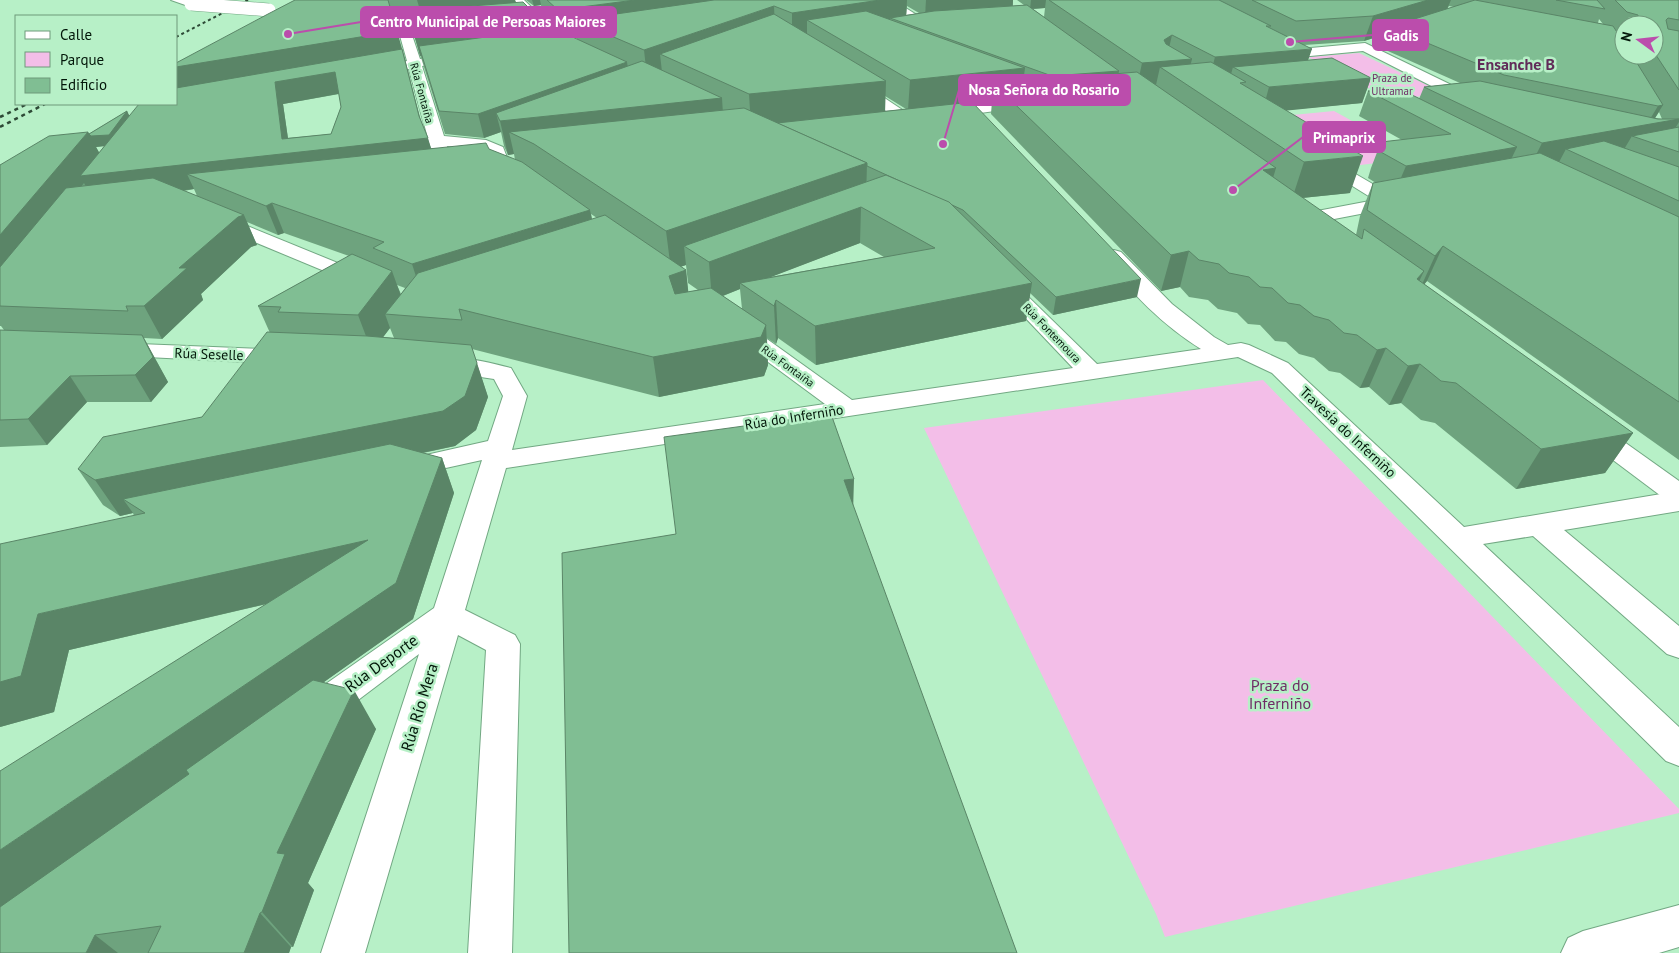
<svg xmlns="http://www.w3.org/2000/svg" width="1679" height="953" viewBox="0 0 1679 953" font-family="'PT Sans',sans-serif">
<style>
.green{fill:#f3bee8}
.lines{fill:none;stroke-linecap:round;stroke-linejoin:round}
.street-casing{stroke:#72a883;stroke-width:2}
.secondary-casing{stroke:#72a883;stroke-width:2}
.street{fill:#fff;fill-rule:evenodd}
.secondary{fill:#fff;fill-rule:evenodd}
.rail-far1{stroke:#2d4936;stroke-width:2;stroke-dasharray:3 3;stroke-linecap:butt}
.rail{stroke:#2d4936;stroke-width:2.5;stroke-dasharray:4 4;stroke-linecap:butt}
.street-bridge-casing{stroke:#72a883;stroke-width:14;stroke-linecap:butt}
.street-bridge{stroke:#fff;stroke-width:13}
.wall{fill:#6ea37e;fill-rule:evenodd}
.shaded-wall{fill:#5a8567}
.building{fill:#80be93;stroke:#5a8567;fill-rule:evenodd}
.labels{text-anchor:middle;dominant-baseline:central;stroke-width:5;stroke-linejoin:round;paint-order:stroke}
.far-park-label{font-size:11px;fill:#6f2d66;stroke:#b7f0c7}
.far-street-label{font-size:11px;fill:#021609;stroke:#b7f0c7}
.street-label{font-size:14px;fill:#021609;stroke:#b7f0c7}
.far-district-label{font-size:16px;font-weight:bold;fill:#612c59;stroke:#b7f0c7}
.near-street-label{font-size:16px;fill:#021609;stroke:#b7f0c7}
.near-park-label{font-size:16px;fill:#6f2d66;stroke:#b7f0c7}
.leader{fill:none;stroke:#bb4dac;stroke-width:2}
.callout-dot{fill:#bb4dac;stroke:#b7f0c7;stroke-width:2}
.callout{fill:#bb4dac;stroke:#bb4dac;stroke-width:2}
.callout-label{font-size:15px;text-anchor:middle;font-weight:bold;fill:#fff}
</style>
<rect width="100%" height="100%" fill="#b7f0c7"/>
<g class="green">
<path d="M1359,53L1446,94L1390,99L1308,57Z"/>
<path d="M1334,111L1419,158L1352,166L1272,117Z"/>
<path d="M1263,380L1679,809V813L1165,937L1156,914L924,428Z"/>
</g>
<g class="lines">
<defs>
<g id="street">
<path d="M171,0H190L197,4L191,7Z"/>
<path d="M512,0H524L564,39L584,50L582,53C560,58 524,16 512,0Z"/>
<path d="M879,0H893L928,22L926,25H918Z"/>
<path d="M358,14L422,19L451,17L453,20L447,24L409,26L420,59L460,52L467,56L460,60L422,66L444,136L486,140L503,147L511,168L524,173L527,177L524,181L518,182L497,175L489,154L482,150L447,146L450,157L448,161H436L427,140L428,138L409,69L370,75L363,71L370,67L407,61L397,25L354,21L352,18Z"/>
<path d="M1365,43L1472,95L1474,98L1467,102H1454L1452,99L1453,97L1363,51L1289,58L1282,54L1289,50Z"/>
<path d="M854,80L859,81L913,117L905,122L900,120L849,87L847,84L849,81Z"/>
<path d="M1029,99L1036,103L1034,106L942,118L934,113L942,108Z"/>
<path d="M1323,155L1395,197H1407L1410,201L1407,205L1303,225L1296,223L1294,219L1296,215L1375,200L1317,164L1315,160L1317,156Z"/>
<path d="M218,214L372,277L375,281L372,285L365,287L358,285L211,224L209,220L211,216Z"/>
<path d="M1114,250L1121,252L1172,304L1214,337L1228,345L1241,343L1249,345L1288,363L1464,527L1679,491V511L1564,530L1679,626V658L1667,654L1533,536L1483,544L1679,727V766L1666,761L1272,373L1238,357L506,468L465,610L515,635L520,644L512,953H468L486,650L458,635L365,953H321L419,654L329,722L316,726L303,722L298,711L303,700L434,608L482,460L405,477L395,474L391,468L395,462L488,441L503,396L494,379L434,370L430,365L434,360C457,354 488,362 511,368L527,396L512,450L825,404L730,334L727,329L730,324L738,322L746,324L852,400L1073,368L995,286L992,282L995,278L1002,276L1009,278L1097,364L1201,349C1165,327 1128,291 1104,256L1107,252Z"/>
<path d="M115,343L286,350L294,352L298,357L294,362L286,364L107,355L103,350L107,345Z"/>
<path d="M1679,905V947L1659,953H1561L1568,938L1583,931Z"/>
</g>
<path id="secondary" d="M1590,422L1599,424L1679,481V504L1669,502L1581,436L1577,430L1581,424Z"/>
</defs>
<use href="#street" class="street-casing"/>
<use href="#secondary" class="secondary-casing"/>
<use href="#street" class="street"/>
<use href="#secondary" class="secondary"/>
<path class="rail-far1" d="M176,37L248,0"/>
<g class="rail">
<path d="M0,117L27,104"/>
<path d="M0,127L45,104"/>
</g>
<defs>
<path id="street-bridge" d="M191,4L269,10"/>
</defs>
<use href="#street-bridge" class="street-bridge-casing"/>
<use href="#street-bridge" class="street-bridge"/>
</g>
<path class="wall" d="M295,0H515L516,2L542,21L543,29H557L543,16L541,5L534,6L526,0H1013V6L1024,5L1017,0H1679V460L1427,281L1424,284L1633,433L1605,473L1516,489L1435,423L1421,420L1401,403L1389,405L1369,387L1360,388L1340,373L1329,371L1314,358L1299,354L1286,342L1275,341L1260,325L1248,324L1237,313L1218,309L1208,300L1189,297L1180,287L1161,291L991,114L992,101L973,103L1137,297L1053,315L1030,293L1026,321L816,365L778,338L776,344L767,338L768,365L764,376L659,397L472,349L488,397L476,430L455,446L423,453L442,458L454,493L413,619L324,682L376,729L308,883L314,890L293,947H291L289,953H0L267,604L69,650L54,712L0,727L134,516L133,513L120,516L103,505L78,469L202,417L270,333L258,306L349,256L284,233L278,235L247,222L257,245L251,247L201,294L203,300L162,339L144,338L168,382L151,402H87L47,445L0,447V330H4L1,326H0V165L88,132L89,134L127,111L129,116L176,104ZM907,6L919,13L906,15ZM1449,6L1454,7L1447,9ZM1045,8L1044,17L1033,9ZM392,14L408,16L445,134L484,138L501,132L504,146L508,155L514,154L515,160L489,149L431,148L421,121ZM1599,19L1603,24L1598,23ZM1624,25H1654V55H1624L1622,39H1624ZM576,33L577,39L567,34ZM1386,34L1381,48L1460,83L1424,87L1419,99L1368,91L1359,116L1402,140L1381,142L1371,168L1368,178L1376,183H1373L1360,216L1356,235L1302,198L1350,193L1286,110L1362,103L1371,78L1308,60L1304,45L1364,41ZM339,94L341,107L331,134L288,138L283,104ZM885,96L906,109L885,111ZM1659,112L1662,119L1655,118ZM104,146L99,153L96,147ZM194,189L197,196L184,191ZM591,214L597,218L592,219ZM860,243L884,257L770,277ZM686,265L688,283L698,290L688,292L686,270L680,267ZM397,285L405,288L401,294ZM740,289L742,309L723,296ZM390,328L394,338L383,337Z"/>
<g class="shaded-wall">
<path d="M388,0L405,59L425,139L428,138L435,162L187,174L194,189L94,201L84,183L0,290V235L88,132L91,136L127,111L132,121L114,145L96,147L103,159L282,139L275,82L335,72L343,93L283,104L290,153L419,116L404,59L176,97V67Z"/>
<path d="M417,0H515L517,8L422,17Z"/>
<path d="M532,0H540L541,5L534,6Z"/>
<path d="M635,0H806L574,20L576,33L563,35L558,10Z"/>
<path d="M880,0H907L906,20L890,18V23L807,20V36L792,38V13Z"/>
<path d="M926,0H1013L1012,11L925,17Z"/>
<path d="M1031,0H1046L1045,8L1030,9Z"/>
<path d="M1428,0H1451L1444,16L1389,27L1386,34L1364,41L1373,16Z"/>
<path d="M774,6L775,30L660,54L662,72L647,77L644,50Z"/>
<path d="M542,21L545,38L420,56L415,38Z"/>
<path d="M1172,35L1167,57L1192,59L1186,83L1160,67L1156,85L1137,87L1142,63L1164,40Z"/>
<path d="M1312,49L1304,72L1233,67L1230,78L1209,80L1215,57Z"/>
<path d="M627,62L630,84L722,98L724,131L534,144L509,132L514,154L508,155L500,121L496,113L501,132L484,138L478,114Z"/>
<path d="M1025,68L1021,98L994,84L992,101L908,110L910,80Z"/>
<path d="M1119,71L1116,89L1049,94L1052,76Z"/>
<path d="M1371,78L1362,103L1262,113L1269,87Z"/>
<path d="M886,81L885,113L751,127L749,94Z"/>
<path d="M1663,105L1652,123L1679,119V122L1666,143L1632,136L1623,151L1566,149L1558,164L1529,169L1542,143L1647,124L1658,106Z"/>
<path d="M1517,147L1504,174L1394,194L1406,166Z"/>
<path d="M1363,156L1350,193L1292,199L1304,162Z"/>
<path d="M867,163L866,200L684,246L686,265L671,270L666,231Z"/>
<path d="M1276,168L1266,201L1263,170Z"/>
<path d="M272,203L284,233L278,235L266,206Z"/>
<path d="M861,207L860,243L745,287L740,283V289L712,300L709,262Z"/>
<path d="M590,210L596,239L422,295L412,264Z"/>
<path d="M244,215L257,245L251,247L201,294L203,300L162,339L144,306L179,268L238,217Z"/>
<path d="M1443,246L1427,281L1419,291L1435,256Z"/>
<path d="M1189,251L1180,287L1161,291L1171,255Z"/>
<path d="M686,270L690,308L674,314L669,276Z"/>
<path d="M392,271L405,307L385,314L390,328L372,352L358,315Z"/>
<path d="M1424,271L1407,307L1417,279Z"/>
<path d="M1141,279L1137,297L1053,315L1056,297Z"/>
<path d="M1032,283L1026,321L816,365L815,326Z"/>
<path d="M776,300L778,338L776,344L774,306Z"/>
<path d="M766,325L768,365L764,376L659,397L653,357Z"/>
<path d="M142,335L168,382L151,402L135,375Z"/>
<path d="M1386,348L1369,387L1360,388L1377,350Z"/>
<path d="M477,363L488,397L476,430L455,446L142,511L123,499L133,513L120,516L95,480Z"/>
<path d="M1420,364L1401,403L1389,405L1408,366Z"/>
<path d="M70,376L87,402L47,445L28,419Z"/>
<path d="M1633,433L1605,473L1516,489L1541,449Z"/>
<path d="M442,458L454,493L413,619L0,911V850L396,583Z"/>
<path d="M854,479L853,513L844,480Z"/>
<path d="M368,540L385,576L69,650L54,712L0,727V682L38,614Z"/>
<path d="M354,690L376,729L308,883L314,890L293,947L262,912L277,853Z"/>
<path d="M260,913L291,947L289,953H244Z"/>
<path d="M95,935L118,953H86Z"/>
</g>
<g class="building">
<path d="M295,0H388L397,31L176,67V63L268,14Z"/>
<path d="M547,0H635L558,10Z"/>
<path d="M714,0H880L792,13L774,6L644,50L574,20Z"/>
<path d="M1049,0H1219L1271,26H1266L1312,49L1215,57L1172,35L1164,40L1166,44L1192,59L1142,63Z"/>
<path d="M1252,0H1428L1373,16L1296,21Z"/>
<path d="M1475,0L1613,26L1624,43V55H1632L1663,105L1658,106L1504,75L1389,27Z"/>
<path d="M1556,0H1597L1605,9Z"/>
<path d="M1615,0H1679V20L1668,18L1666,20L1668,29L1679,31V90L1654,52V25H1636L1639,24L1638,15L1627,12Z"/>
<path d="M523,2L542,21L415,38L407,11Z"/>
<path d="M1027,5L1119,71L1052,76L890,18L934,11Z"/>
<path d="M866,11L1025,68L910,80L807,20Z"/>
<path d="M774,14L886,81L749,94L660,54Z"/>
<path d="M553,28L627,62L478,114L439,111L419,46Z"/>
<path d="M402,49L419,116L428,138L80,176L139,104H176V88ZM335,72L341,107L331,134L282,139L275,82Z"/>
<path d="M1332,58L1371,78L1269,87L1233,67Z"/>
<path d="M642,61L722,98L500,121L496,113Z"/>
<path d="M1211,62L1246,82L1240,83L1363,156L1304,162L1160,67Z"/>
<path d="M1137,72L1276,168L1263,170L1362,239L1364,229L1424,271L1417,279L1633,433L1541,449L1456,383L1441,381L1420,364L1408,366L1386,348L1377,350L1357,335L1344,333L1329,320L1314,316L1300,305L1288,303L1272,288L1260,287L1249,277L1229,273L1219,264L1199,260L1189,251L1171,255L994,84Z"/>
<path d="M1480,81L1658,119H1679L1542,143L1424,87Z"/>
<path d="M1398,88L1517,147L1406,166L1379,151L1381,142L1451,134L1368,91Z"/>
<path d="M972,102L1141,279L1056,297L963,210L867,166V163L777,123Z"/>
<path d="M744,108L867,163L666,231L534,144L509,132Z"/>
<path d="M127,111L109,135L91,136L89,134Z"/>
<path d="M1679,127V152L1632,136Z"/>
<path d="M88,132L0,235V165L49,136Z"/>
<path d="M1604,141L1679,167V201L1566,149Z"/>
<path d="M486,143L489,149L522,162L590,210L412,264L373,248L384,242L272,203L266,206L187,174Z"/>
<path d="M1540,153L1679,217V402L1443,246L1435,256L1367,210L1373,183Z"/>
<path d="M886,175L949,202L1032,283L815,326L776,300L774,306L740,283L935,248L861,207L709,262L684,246Z"/>
<path d="M153,178L244,215L238,217L179,268H187L144,306H126L128,311L0,306V267L66,188Z"/>
<path d="M605,215L686,270L669,276L675,294L711,288L766,325L761,337L653,357L459,309L462,320L385,314L418,273Z"/>
<path d="M352,254L392,271L358,315L278,312L281,307L258,306Z"/>
<path d="M0,330L142,335L153,357L135,375L70,376L28,419L0,420Z"/>
<path d="M267,332L367,336L471,345L477,363L465,396L443,411L95,480L78,469L103,437L202,417Z"/>
<path d="M831,414L854,479L844,480L1017,953H569L562,553L676,534L664,437Z"/>
<path d="M390,444L442,458L396,583L0,850V771L368,540L38,614L21,676L0,682V544L145,513L123,499Z"/>
<path d="M313,680L354,690L277,853L285,854L262,912L260,913L244,953H148L161,926L95,935L86,953H0V907L189,774L186,770Z"/>
</g>
<g class="labels">
<g class="far-park-label">
<text x="1392" y="78">Praza de<tspan x="1392" dy="13">Ultramar</tspan></text>
</g>
<g class="far-street-label">
<text transform="translate(422 93) rotate(75)">Rúa Fontaíña</text>
<text transform="translate(1052 333) rotate(46)">Rúa Fontemoura</text>
<text transform="translate(788 366) rotate(36)">Rúa Fontaíña</text>
</g>
<g class="street-label">
<text transform="translate(209 354) rotate(2)">Rúa Seselle</text>
<text transform="translate(794 417) rotate(-9)">Rúa do Inferniño</text>
<text transform="translate(1348 432) rotate(43)">Travesía do Inferniño</text>
</g>
<g class="far-district-label">
<text x="1516" y="64">Ensanche B</text>
</g>
<g class="near-street-label">
<text transform="translate(381 663) rotate(-36)">Rúa Deporte</text>
<text transform="translate(419 707) rotate(-73)">Rúa Río Mera</text>
</g>
<g class="near-park-label">
<text x="1280" y="685">Praza do<tspan x="1280" dy="18">Inferniño</tspan></text>
</g>
</g>
<path class="leader" d="M288 34L361 22M1290 42L1373 35M943 144L959 90M1233 190L1303 137"/>
<g class="callout-dot">
<circle cx="288" cy="34" r="5"/>
<circle cx="1290" cy="42" r="5"/>
<circle cx="943" cy="144" r="5"/>
<circle cx="1233" cy="190" r="5"/>
</g>
<g class="callout">
<rect x="361" y="7" width="255" height="30" rx="5"/>
<rect x="1373" y="20" width="55" height="30" rx="5"/>
<rect x="959" y="75" width="171" height="30" rx="5"/>
<rect x="1303" y="122" width="82" height="30" rx="5"/>
</g>
<g class="callout-label">
<text x="488" y="27">Centro Municipal de Persoas Maiores</text>
<text x="1401" y="41">Gadis</text>
<text x="1044" y="95">Nosa Señora do Rosario</text>
<text x="1344" y="143">Primaprix</text>
</g>
<rect x="15" y="15" width="162" height="90" fill="#b7f0c7" stroke="#6f997b"/>
<rect x="25" y="31" width="25" height="8" fill="#ffffff" stroke="#6f997b"/>
<text x="60" y="40" font-size="15" fill="#021609">Calle</text>
<rect x="25" y="52" width="25" height="15" fill="#f3bee8" stroke="#6f997b"/>
<text x="60" y="65" font-size="15" fill="#021609">Parque</text>
<rect x="25" y="78" width="25" height="15" fill="#80be93" stroke="#6f997b"/>
<text x="60" y="90" font-size="15" fill="#021609">Edificio</text>
<g transform="translate(1639 40) rotate(285)"><circle r="24" fill="#b7f0c7" stroke="#6f997b"/>
<path d="M0-4L9 19L0 12L-9 19Z" fill="#bb4dac"/>
<text y="-8" font-size="14" font-weight="bold" text-anchor="middle" fill="#021609">N</text>
</g>
</svg>
